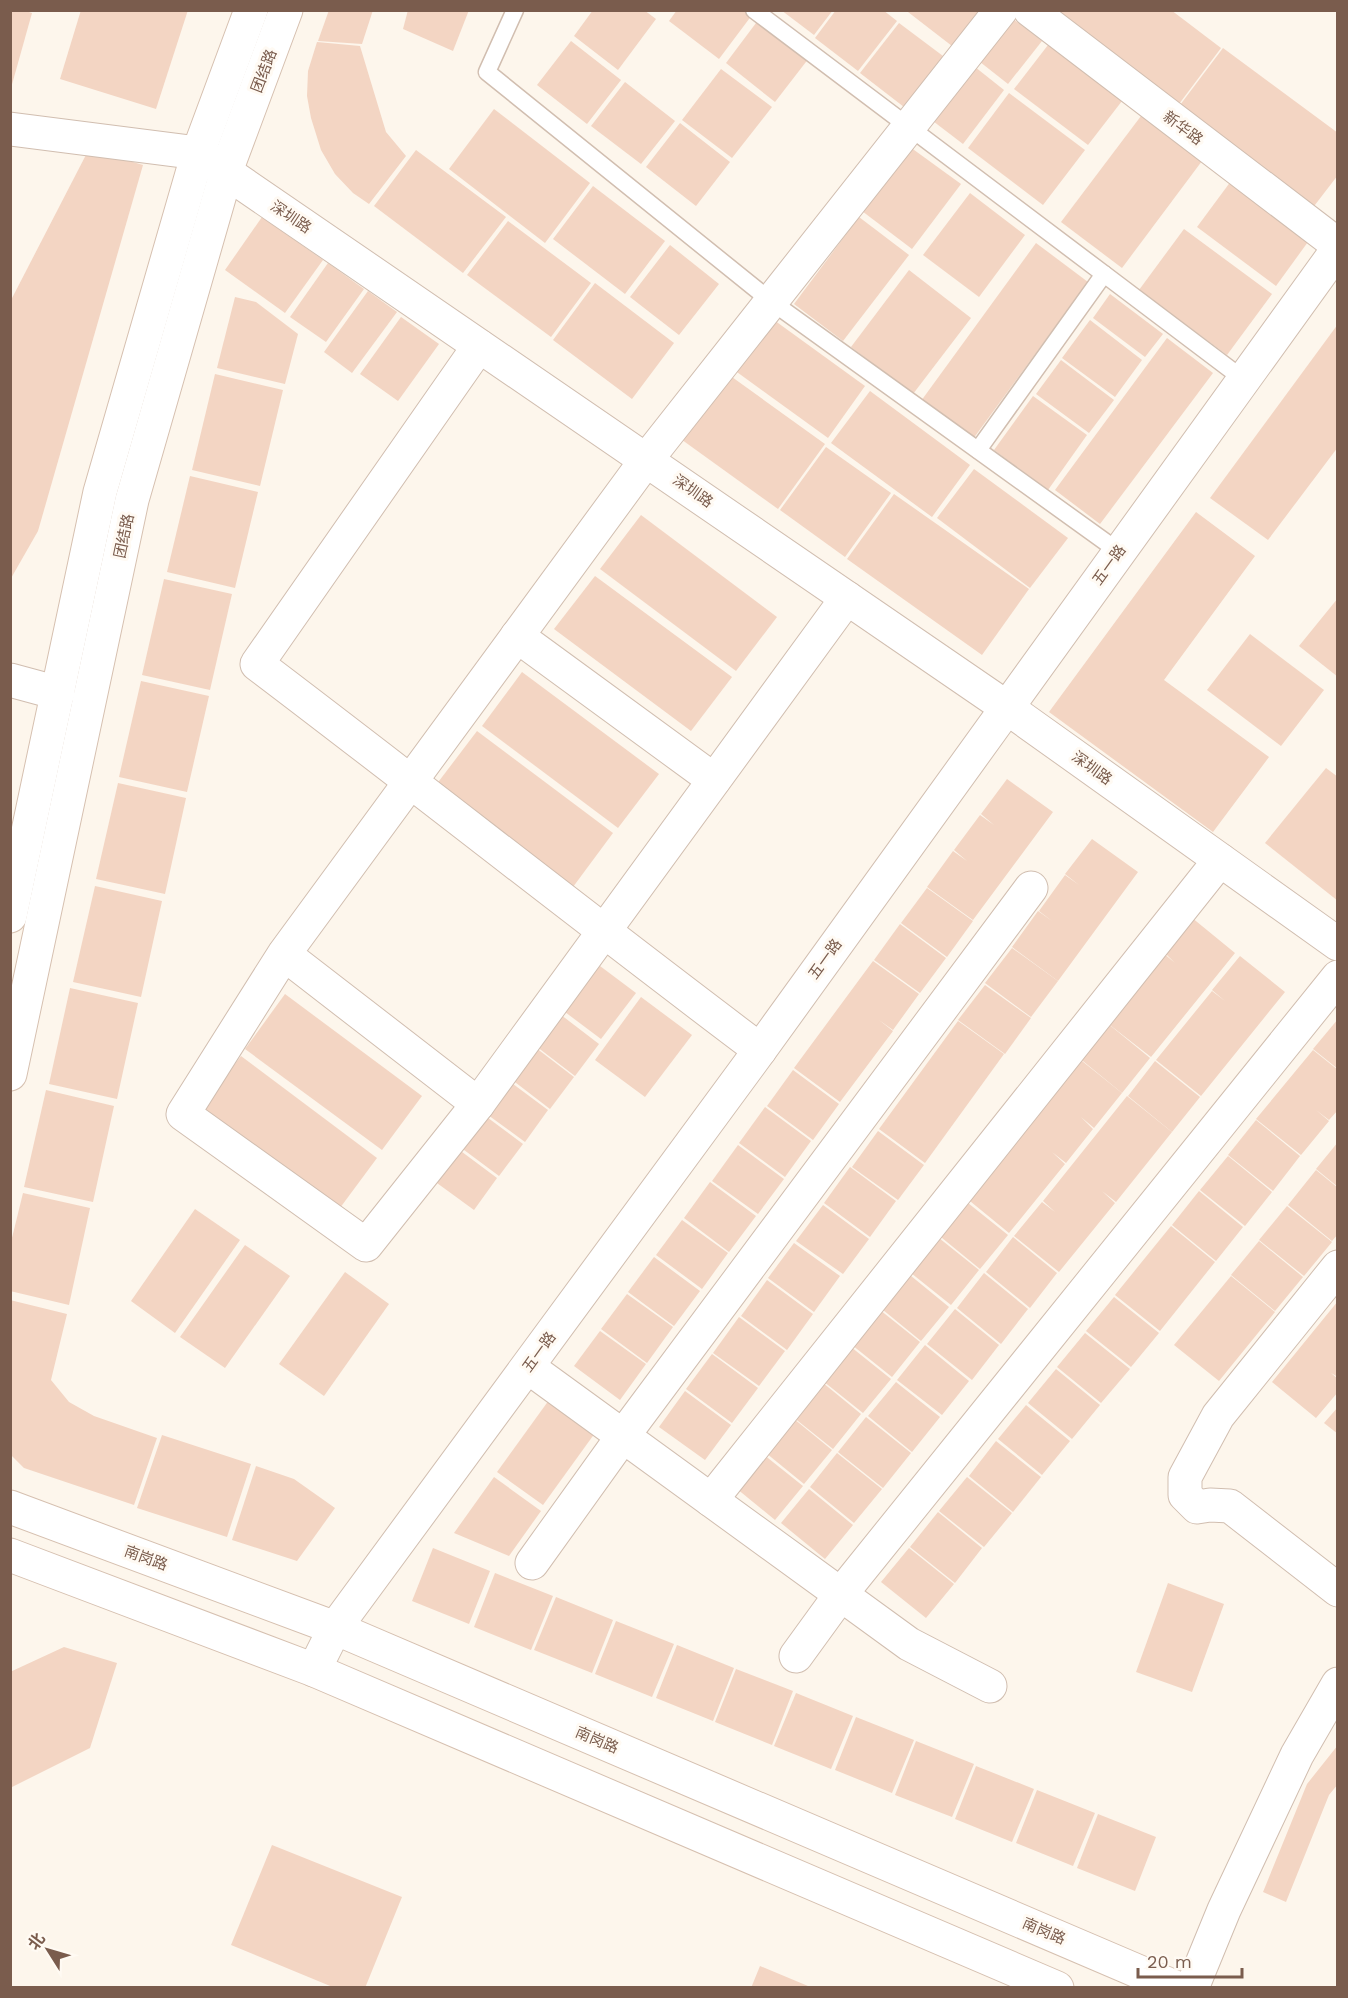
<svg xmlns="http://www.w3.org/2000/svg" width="1348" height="1998" viewBox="0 0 1348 1998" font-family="'Work Sans','Noto Sans SC',sans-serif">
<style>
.building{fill:#f3d5c3}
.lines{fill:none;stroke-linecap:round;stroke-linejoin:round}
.lane-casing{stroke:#d1beb0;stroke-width:19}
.street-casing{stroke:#d1beb0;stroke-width:35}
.secondary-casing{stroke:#d6c0b0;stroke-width:35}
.lane{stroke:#fff;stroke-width:16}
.street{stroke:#fff;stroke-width:33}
.secondary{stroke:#fff;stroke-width:33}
.labels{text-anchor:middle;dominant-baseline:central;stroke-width:6;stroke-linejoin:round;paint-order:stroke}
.street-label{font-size:15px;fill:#7a5c4d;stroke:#fffaf3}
</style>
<rect width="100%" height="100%" fill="#fdf6ec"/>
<g class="building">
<path d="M10,10H23L32,13L11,88Z"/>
<path d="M81,10H188L156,109L60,79Z"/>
<path d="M329,10H373L362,44L318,41Z"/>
<path d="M408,10H469L453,51L403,29Z"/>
<path d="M593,10H644L656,19L618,70L574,36Z"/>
<path d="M677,10H746L752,15L719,59L669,21Z"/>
<path d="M781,10H833L814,35Z"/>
<path d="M836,10H883L897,21L858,71L815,38Z"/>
<path d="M909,10H979L952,46L908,12Z"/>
<path d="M1039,10H1171L1221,48L1173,112Z"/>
<path d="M1008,15L1042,41L1008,84L975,58Z"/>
<path d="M759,19L809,58L775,102L726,63Z"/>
<path d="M899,23L943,56L904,107L860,73Z"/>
<path d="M571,41L621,80L587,124L537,85Z"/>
<path d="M317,42L360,46L386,132L406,156L369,204L353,193L335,174L321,150L311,118L307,96L308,71Z"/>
<path d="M1048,45L1122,101L1088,145L1014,89Z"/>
<path d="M1223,48L1338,133V175L1308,214L1174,113Z"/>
<path d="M970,63L1004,90L963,144L929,118Z"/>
<path d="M721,69L772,107L732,158L682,120Z"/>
<path d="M625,82L675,121L641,164L591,126Z"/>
<path d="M1009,93L1085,150L1043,205L968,148Z"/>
<path d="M494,109L590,183L545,243L449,169Z"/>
<path d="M1141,116L1202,161L1122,268L1061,222Z"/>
<path d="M680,123L730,162L696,206L646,167Z"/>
<path d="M910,147L961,184L912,249L862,211Z"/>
<path d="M89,149L143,165L38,531L10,580V302Z"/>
<path d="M416,150L506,217L463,273L374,206Z"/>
<path d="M1234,177L1313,235L1276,286L1197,227Z"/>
<path d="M593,186L665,241L625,294L553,239Z"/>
<path d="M970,193L1025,235L979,297L923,255Z"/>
<path d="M262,217L323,260L285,313L225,270Z"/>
<path d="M859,217L909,255L843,341L794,304Z"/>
<path d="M508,221L591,283L551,337L467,275Z"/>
<path d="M1184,229L1272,294L1227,355L1139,290Z"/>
<path d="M1036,243L1088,282L973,439L921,401Z"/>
<path d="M670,245L719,284L679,335L630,297Z"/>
<path d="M328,263L364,289L326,342L290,317Z"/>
<path d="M909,270L971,318L913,394L851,347Z"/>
<path d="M595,283L674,343L632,399L553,340Z"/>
<path d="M368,291L397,312L352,373L324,352Z"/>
<path d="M1110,294L1163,334L1145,357L1093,318Z"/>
<path d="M235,297L256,302L298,334L285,384L217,368Z"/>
<path d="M767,315L865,386L828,438L730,367Z"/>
<path d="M401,317L439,344L398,401L360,374Z"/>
<path d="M1090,320L1142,360L1115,397L1062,358Z"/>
<path d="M1338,324V447L1268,540L1210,498Z"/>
<path d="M1167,338L1213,373L1100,524L1055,490Z"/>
<path d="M1061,360L1114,400L1089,433L1036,394Z"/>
<path d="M725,372L825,444L778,509L678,437Z"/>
<path d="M215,374L283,390L260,486L192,470Z"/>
<path d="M870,391L970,465L932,517L831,443Z"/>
<path d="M1033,396L1087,435L1048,490L994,450Z"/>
<path d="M826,447L891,493L845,557L780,510Z"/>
<path d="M974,469L1068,538L1030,588L937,518Z"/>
<path d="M190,476L258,492L235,588L167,572Z"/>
<path d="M894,494L1029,589L982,655L847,559Z"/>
<path d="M1196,512L1255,556L1164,680L1269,757L1213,832L1049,712Z"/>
<path d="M641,515L777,617L736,671L600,569Z"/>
<path d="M595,576L732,677L691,731L554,629Z"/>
<path d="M164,579L232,594L210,690L142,675Z"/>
<path d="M1338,598V677L1299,646Z"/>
<path d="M1250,634L1324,690L1281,746L1207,690Z"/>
<path d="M522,672L659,774L618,828L482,726Z"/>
<path d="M141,681L209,696L187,792L119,777Z"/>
<path d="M477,731L613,833L573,887L436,785Z"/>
<path d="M1326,768L1338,777V901L1265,843Z"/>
<path d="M1007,779L1053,812L973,920L927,887L953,851L967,861L954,850L980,815L994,825L981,814Z"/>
<path d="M118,783L186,798L165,894L96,879Z"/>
<path d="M1092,839L1138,872L1058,981L1012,947L1038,911L1052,921L1039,911L1065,875L1079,885L1065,874Z"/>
<path d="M95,886L162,901L141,997L73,982Z"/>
<path d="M927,888L973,921L947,957L901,923Z"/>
<path d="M1191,917L1235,953L1151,1057L1106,1022L1162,952L1175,963L1163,951Z"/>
<path d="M900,924L946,958L920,993L874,960Z"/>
<path d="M1012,948L1058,981L1031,1017L985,983Z"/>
<path d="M1240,956L1285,992L1201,1096L1156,1060L1212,991L1225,1001L1212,990Z"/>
<path d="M592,960L636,993L601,1039L557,1006Z"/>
<path d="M873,961L919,994L893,1030L879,1020L893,1031L840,1102L794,1068Z"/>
<path d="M985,985L1031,1018L1005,1054L958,1020Z"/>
<path d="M70,988L138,1003L117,1099L49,1084Z"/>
<path d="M285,994L422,1096L382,1150L245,1049Z"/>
<path d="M641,997L692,1035L645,1097L595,1060Z"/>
<path d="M552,1008L599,1044L575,1076L528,1040Z"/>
<path d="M1338,1019V1069L1313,1049Z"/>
<path d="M958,1021L1004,1054L925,1163L879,1129Z"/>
<path d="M1106,1022L1150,1058L1122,1093L1078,1057Z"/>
<path d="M527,1041L574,1077L550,1109L503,1073Z"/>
<path d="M1313,1050L1338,1070V1110L1329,1120L1316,1110L1329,1121L1301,1155L1256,1119Z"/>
<path d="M241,1056L377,1158L337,1212L200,1110Z"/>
<path d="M1077,1057L1122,1093L1094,1128L1081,1117L1093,1129L1066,1163L1052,1152L1065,1164L1009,1233L965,1197Z"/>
<path d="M1155,1061L1200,1097L1172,1132L1128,1096Z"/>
<path d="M793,1070L839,1104L813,1140L767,1106Z"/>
<path d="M501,1075L548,1110L525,1142L477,1107Z"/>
<path d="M46,1090L114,1106L93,1202L24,1187Z"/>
<path d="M1127,1096L1172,1132L1116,1202L1102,1191L1115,1203L1059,1272L1014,1236L1042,1202L1055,1212L1043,1201Z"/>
<path d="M765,1107L811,1141L785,1177L739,1143Z"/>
<path d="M476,1109L523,1144L499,1176L452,1141Z"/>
<path d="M1256,1120L1300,1156L1273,1191L1228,1155Z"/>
<path d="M878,1131L924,1165L898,1200L852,1167Z"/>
<path d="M1338,1142V1187L1316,1169Z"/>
<path d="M450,1143L497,1178L474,1210L426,1175Z"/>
<path d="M738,1145L784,1179L758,1214L712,1181Z"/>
<path d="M1228,1156L1272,1192L1245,1226L1200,1190Z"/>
<path d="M850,1167L896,1201L870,1237L824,1203Z"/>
<path d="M1316,1170L1338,1188V1234L1332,1241L1288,1205Z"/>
<path d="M710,1182L756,1216L729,1252L684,1218Z"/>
<path d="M1199,1191L1243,1227L1216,1261L1172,1225Z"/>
<path d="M23,1193L90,1208L69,1305L10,1291V1246Z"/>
<path d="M963,1199L1008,1235L980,1269L936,1233Z"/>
<path d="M823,1205L869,1239L843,1274L796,1241Z"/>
<path d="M1287,1206L1332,1242L1304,1276L1259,1240Z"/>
<path d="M195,1209L240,1240L175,1333L131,1301Z"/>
<path d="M682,1220L728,1253L702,1289L656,1255Z"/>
<path d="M1171,1226L1215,1262L1160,1331L1115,1295Z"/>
<path d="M934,1234L979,1270L951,1305L906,1269Z"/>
<path d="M1013,1237L1057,1273L1030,1308L986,1272Z"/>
<path d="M1259,1241L1303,1277L1275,1311L1231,1275Z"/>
<path d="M794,1243L840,1276L814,1312L768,1278Z"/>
<path d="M245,1245L290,1276L225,1368L180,1337Z"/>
<path d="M654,1257L700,1291L674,1326L628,1292Z"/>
<path d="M905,1271L949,1307L921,1341L877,1305Z"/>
<path d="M345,1272L389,1304L324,1396L279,1364Z"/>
<path d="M984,1273L1028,1309L1001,1344L957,1308Z"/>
<path d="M1231,1276L1275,1312L1219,1381L1174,1345Z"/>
<path d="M767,1280L813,1314L787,1350L741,1316Z"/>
<path d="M627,1294L673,1327L647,1363L601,1329Z"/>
<path d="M1114,1297L1159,1333L1131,1367L1086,1331Z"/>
<path d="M10,1300L67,1314L51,1380L69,1402L94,1416L157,1438L134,1505L24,1468L10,1454Z"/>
<path d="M1338,1301V1377L1331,1373L1338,1379V1392L1316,1418L1272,1382Z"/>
<path d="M875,1306L920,1342L892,1377L847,1341Z"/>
<path d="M955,1309L999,1345L972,1380L927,1344Z"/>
<path d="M739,1317L785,1351L759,1386L713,1353Z"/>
<path d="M600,1331L646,1364L620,1400L574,1366Z"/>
<path d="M1085,1333L1130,1369L1101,1403L1057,1367Z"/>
<path d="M846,1343L891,1379L863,1413L818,1377Z"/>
<path d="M925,1345L969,1381L942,1415L897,1380Z"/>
<path d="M712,1354L758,1388L732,1423L686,1389Z"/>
<path d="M1056,1369L1100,1405L1072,1439L1028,1403Z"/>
<path d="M817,1378L861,1414L833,1449L788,1413Z"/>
<path d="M896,1382L940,1417L912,1452L868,1416Z"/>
<path d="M685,1391L731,1425L705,1460L659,1427Z"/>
<path d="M549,1400L595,1433L543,1505L497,1472Z"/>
<path d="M1026,1405L1070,1441L1042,1475L998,1439Z"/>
<path d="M1338,1407V1434L1324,1423Z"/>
<path d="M788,1414L832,1450L804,1484L760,1448Z"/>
<path d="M866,1417L911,1453L883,1488L838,1452Z"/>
<path d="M162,1435L251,1464L227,1537L137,1508Z"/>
<path d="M996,1441L1041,1477L1013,1512L969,1476Z"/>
<path d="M758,1450L803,1486L775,1520L731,1484Z"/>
<path d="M837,1453L882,1489L854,1523L810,1487Z"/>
<path d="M256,1466L294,1479L335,1508L297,1561L232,1540Z"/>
<path d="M494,1477L541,1511L509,1556L454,1533Z"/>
<path d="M967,1477L1012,1513L984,1547L939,1511Z"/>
<path d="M809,1489L853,1525L825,1559L781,1523Z"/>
<path d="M938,1512L982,1548L955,1583L910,1547Z"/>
<path d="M433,1548L490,1571L469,1624L412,1601Z"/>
<path d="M909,1548L954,1584L926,1618L881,1582Z"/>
<path d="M495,1573L553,1596L531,1650L474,1627Z"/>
<path d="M1168,1583L1224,1604L1192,1692L1136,1672Z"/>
<path d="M556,1597L613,1620L592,1673L534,1650Z"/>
<path d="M616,1621L674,1644L652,1697L595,1674Z"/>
<path d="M677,1645L734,1668L713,1721L656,1698Z"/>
<path d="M64,1647L117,1663L90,1748L10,1788V1672Z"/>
<path d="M736,1669L793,1691L772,1745L715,1722Z"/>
<path d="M796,1693L853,1716L831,1769L774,1746Z"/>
<path d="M856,1717L914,1740L892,1793L835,1770Z"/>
<path d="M916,1741L974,1764L952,1817L895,1795Z"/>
<path d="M1338,1745V1784L1329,1795L1286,1902L1263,1892L1307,1784Z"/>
<path d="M976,1766L1034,1789L1012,1842L955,1819Z"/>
<path d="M1037,1790L1095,1813L1073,1866L1016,1843Z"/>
<path d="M1098,1814L1156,1837L1135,1891L1077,1868Z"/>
<path d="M272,1845L402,1897L365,1988H335L231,1945Z"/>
<path d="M760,1966L808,1986L807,1988H751Z"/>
</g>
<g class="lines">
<defs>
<g id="lane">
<path d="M515,10L487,72L772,302L1118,551"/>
<path d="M754,10L1104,274L978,450"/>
<path d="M1104,274L1243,379"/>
</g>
<g id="street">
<path d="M1030,10L1338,245"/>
<path d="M10,129L198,153L1006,707L1338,944"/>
<path d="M479,346L257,664C426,792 591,923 760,1050"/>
<path d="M517,636L714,780"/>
<path d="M10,680L58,693"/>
<path d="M284,954L478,1104L366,1245L183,1114L284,954L647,459L1001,10"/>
<path d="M478,1104L847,598"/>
<path d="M1338,1267L1218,1416L1185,1477V1495L1197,1507L1210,1505L1230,1506L1338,1590"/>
<path d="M528,1367L909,1644L990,1686"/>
<path d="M711,1500L1220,860"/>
<path d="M532,1563L623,1436L1031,888"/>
<path d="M796,1656L841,1594L1338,977"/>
<path d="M314,1670L335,1628L760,1050L1338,249"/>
<path d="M1192,1988L1224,1910L1297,1755L1338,1684"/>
</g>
<g id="secondary">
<path d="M10,916L100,492L198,153L251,10"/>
<path d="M10,1074L132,500L229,163L286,10"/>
<path d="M10,1507L335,1628L1177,1988"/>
<path d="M10,1555L314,1670L1057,1988"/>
</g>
</defs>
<use href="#lane" class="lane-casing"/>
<use href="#street" class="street-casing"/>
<use href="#secondary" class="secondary-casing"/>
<use href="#lane" class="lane"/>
<use href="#street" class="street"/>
<use href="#secondary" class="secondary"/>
</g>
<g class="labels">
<g class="street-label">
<text transform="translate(264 71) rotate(-69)">团结路</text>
<text transform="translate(1183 128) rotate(37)">新华路</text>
<text transform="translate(291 217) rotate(34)">深圳路</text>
<text transform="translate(693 491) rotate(35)">深圳路</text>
<text transform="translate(124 536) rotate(-78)">团结路</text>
<text transform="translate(1109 565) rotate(-54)">五一路</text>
<text transform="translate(1092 768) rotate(36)">深圳路</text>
<text transform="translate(825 959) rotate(-54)">五一路</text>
<text transform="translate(539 1352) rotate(-54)">五一路</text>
<text transform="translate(146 1558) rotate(20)">南岗路</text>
<text transform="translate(597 1740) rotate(23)">南岗路</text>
<text transform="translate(1044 1931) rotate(23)">南岗路</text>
</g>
</g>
<rect width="1348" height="1998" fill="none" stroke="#7a5c4d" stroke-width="24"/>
<g transform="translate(48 1950) rotate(307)" stroke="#fffaf3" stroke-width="4.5" paint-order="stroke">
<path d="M0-4.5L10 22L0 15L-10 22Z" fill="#7a5c4d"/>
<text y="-9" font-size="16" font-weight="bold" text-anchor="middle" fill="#7a5c4d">北</text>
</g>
<path d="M1138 1968v9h104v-9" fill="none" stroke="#7a5c4d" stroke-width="3"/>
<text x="1147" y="1968" font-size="18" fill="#7a5c4d" stroke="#fffaf3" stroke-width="4.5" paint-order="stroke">20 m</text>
</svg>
